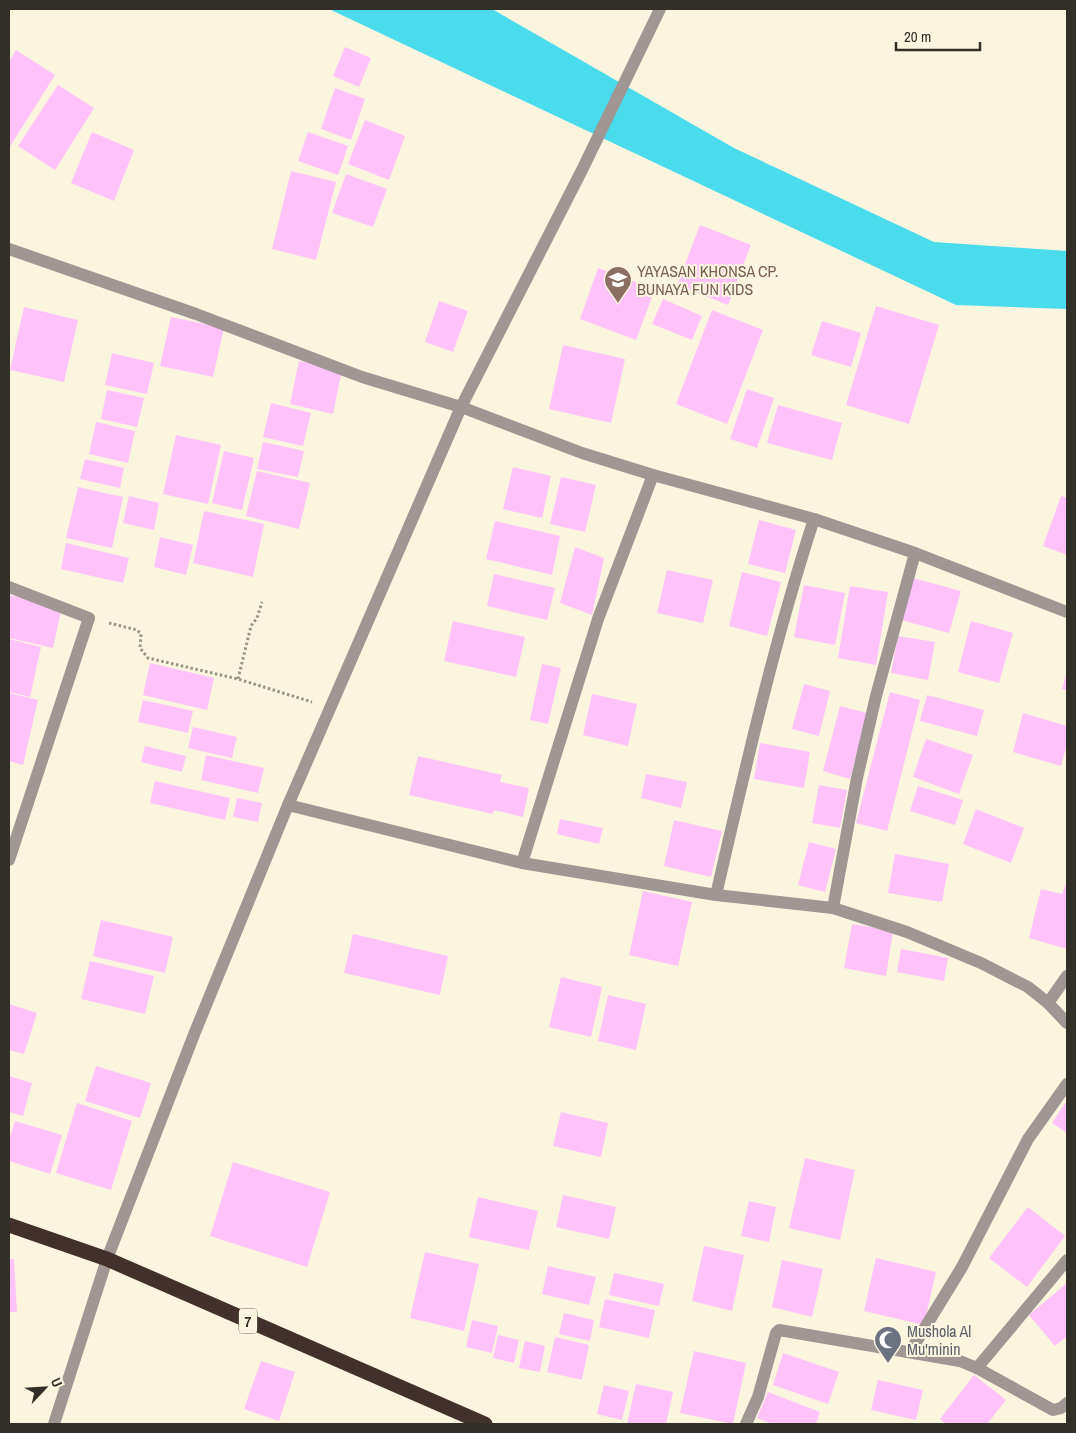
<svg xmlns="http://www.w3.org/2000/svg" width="1076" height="1433" viewBox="0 0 1076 1433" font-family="'Archivo Narrow',sans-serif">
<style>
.water{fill:#4adbec}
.building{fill:#ffc2f9}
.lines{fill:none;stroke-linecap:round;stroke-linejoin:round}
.path{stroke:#999586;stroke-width:3;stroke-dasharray:2.5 2.5;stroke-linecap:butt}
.minor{stroke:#a09694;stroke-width:12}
.highway{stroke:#42302c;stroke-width:15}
.labels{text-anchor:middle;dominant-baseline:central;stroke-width:4;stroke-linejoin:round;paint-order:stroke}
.shield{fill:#fbf5e0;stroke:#6e6a5e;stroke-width:1}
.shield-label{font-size:15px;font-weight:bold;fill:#312f27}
.education-label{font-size:16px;fill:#785e54;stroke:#fbf5e0;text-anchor:start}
.worship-label{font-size:16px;fill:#5b616d;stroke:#fbf5e0;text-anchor:start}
</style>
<rect width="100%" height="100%" fill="#fbf5e0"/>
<path class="water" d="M329,9H492L734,148L934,242L1067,251V309L956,305Z"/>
<g class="building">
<path d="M345,47L371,58L359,87L333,76Z"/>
<path d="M16,50L55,75L9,148V62Z"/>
<path d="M58,85L94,108L55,170L18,146Z"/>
<path d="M335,88L365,99L351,140L321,129Z"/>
<path d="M365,120L405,136L389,180L348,164Z"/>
<path d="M92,132L134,150L114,201L71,183Z"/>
<path d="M308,132L348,146L338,175L298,161Z"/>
<path d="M291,171L336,182L316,260L272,249Z"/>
<path d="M346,174L387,189L373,227L332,213Z"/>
<path d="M700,225L751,245L728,305L677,285Z"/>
<path d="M598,268L655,289L636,340L580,319Z"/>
<path d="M663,299L702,316L692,340L652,324Z"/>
<path d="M439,301L468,311L453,352L425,342Z"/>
<path d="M876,306L939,325L909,424L846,405Z"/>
<path d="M24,307L78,320L64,382L10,370Z"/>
<path d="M712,310L763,330L727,424L676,404Z"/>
<path d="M171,317L224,328L213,377L160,366Z"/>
<path d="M822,321L861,333L851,367L811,355Z"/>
<path d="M563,345L625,359L611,423L549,409Z"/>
<path d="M112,353L154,363L147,394L105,385Z"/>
<path d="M299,361L342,370L333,414L290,404Z"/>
<path d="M747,389L774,398L757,448L730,439Z"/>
<path d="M107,390L144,398L137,427L101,419Z"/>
<path d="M271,403L311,413L303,446L263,437Z"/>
<path d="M778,405L842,423L832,460L767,443Z"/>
<path d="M96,422L135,431L128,463L89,454Z"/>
<path d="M176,435L221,445L208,504L163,494Z"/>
<path d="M263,442L304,451L298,477L257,469Z"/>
<path d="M224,451L254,458L242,510L212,503Z"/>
<path d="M85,459L124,468L120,488L80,479Z"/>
<path d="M513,467L551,476L542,518L503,509Z"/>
<path d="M257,471L310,483L299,529L246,516Z"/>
<path d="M561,477L596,485L585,532L550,524Z"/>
<path d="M78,487L123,497L112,548L66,538Z"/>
<path d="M129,496L159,503L154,530L123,523Z"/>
<path d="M1061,496L1067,498V555L1043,546Z"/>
<path d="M204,511L264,524L253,577L193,563Z"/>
<path d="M759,520L796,530L785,573L748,564Z"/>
<path d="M495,521L560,536L552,575L486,559Z"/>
<path d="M160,537L193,545L186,575L154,567Z"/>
<path d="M66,543L129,558L123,583L61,569Z"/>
<path d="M575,547L604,558L592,615L560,603Z"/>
<path d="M667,570L713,580L703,623L657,613Z"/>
<path d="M742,572L781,582L767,636L729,626Z"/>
<path d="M494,574L555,588L547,620L487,606Z"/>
<path d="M913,578L961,591L949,633L901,620Z"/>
<path d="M804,585L845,593L835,645L794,637Z"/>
<path d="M850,586L888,592L876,665L838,658Z"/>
<path d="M9,595L62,607L53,648L9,638Z"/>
<path d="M453,621L525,637L516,677L444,661Z"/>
<path d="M971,621L1013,633L999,683L958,672Z"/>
<path d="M898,636L935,642L928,680L891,673Z"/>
<path d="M9,639L41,647L30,697L9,692Z"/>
<path d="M150,663L214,678L207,710L143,695Z"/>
<path d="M542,664L561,668L548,724L530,720Z"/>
<path d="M1067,672V690L1062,689Z"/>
<path d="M804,684L830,691L819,736L792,729Z"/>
<path d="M890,692L920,700L887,831L856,823Z"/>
<path d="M9,693L38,700L23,765L9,761Z"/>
<path d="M592,694L637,704L628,746L583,735Z"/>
<path d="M927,695L984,710L977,736L920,721Z"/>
<path d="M143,700L193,711L188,733L138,722Z"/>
<path d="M840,706L867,713L850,779L823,771Z"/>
<path d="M1023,713L1067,726V744L1061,766L1013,752Z"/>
<path d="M193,727L237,737L232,758L188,748Z"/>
<path d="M926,739L973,755L959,794L913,777Z"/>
<path d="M760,743L810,752L804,788L754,779Z"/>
<path d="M145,746L186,756L182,772L141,762Z"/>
<path d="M206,755L264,768L258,793L201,780Z"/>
<path d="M418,756L502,775L500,782L529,788L523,817L494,810L493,814L409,795Z"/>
<path d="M646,774L687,782L681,808L641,798Z"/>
<path d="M155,781L230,798L225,820L150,803Z"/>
<path d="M819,785L847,790L840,828L812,823Z"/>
<path d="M918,786L963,800L955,825L910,811Z"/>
<path d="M237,798L262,803L258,822L233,817Z"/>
<path d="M976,809L1024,828L1011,863L963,844Z"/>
<path d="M560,819L603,828L599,844L557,834Z"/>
<path d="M674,820L722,831L711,877L664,866Z"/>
<path d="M809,842L836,849L825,892L798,885Z"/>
<path d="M895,854L949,864L942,902L888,893Z"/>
<path d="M1067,881V949L1029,938L1041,889L1062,894Z"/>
<path d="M643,891L692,902L678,966L629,955Z"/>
<path d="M101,920L173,937L165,973L93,956Z"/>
<path d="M852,924L893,931L886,976L844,968Z"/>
<path d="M353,934L448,956L440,995L344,973Z"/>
<path d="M901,949L948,958L944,981L897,972Z"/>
<path d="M90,961L154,976L145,1014L81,999Z"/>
<path d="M561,977L602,987L591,1037L549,1027Z"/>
<path d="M608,995L646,1004L636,1050L598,1041Z"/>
<path d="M9,1004L37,1013L24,1054L9,1050Z"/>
<path d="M96,1066L151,1083L140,1118L85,1101Z"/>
<path d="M9,1076L32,1083L23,1116L9,1112Z"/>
<path d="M77,1103L132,1121L111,1190L56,1173Z"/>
<path d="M1065,1103L1067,1105V1133L1052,1123Z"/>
<path d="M561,1112L608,1123L601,1157L553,1146Z"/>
<path d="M15,1121L62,1135L50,1174L9,1161V1140Z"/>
<path d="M805,1158L855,1170L840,1240L789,1228Z"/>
<path d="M233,1162L330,1192L307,1267L210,1236Z"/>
<path d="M563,1195L616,1207L609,1239L556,1227Z"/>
<path d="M478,1197L538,1211L529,1250L469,1237Z"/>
<path d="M749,1201L776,1207L769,1242L741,1236Z"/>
<path d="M1028,1207L1065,1236L1027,1287L989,1258Z"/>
<path d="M704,1246L744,1255L732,1311L692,1301Z"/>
<path d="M425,1252L479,1264L464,1331L410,1318Z"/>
<path d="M876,1258L936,1272L924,1325L864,1311Z"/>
<path d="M9,1259H14L17,1312H9Z"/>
<path d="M782,1260L823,1269L812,1317L772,1307Z"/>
<path d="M548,1266L596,1277L589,1305L542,1294Z"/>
<path d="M614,1273L664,1284L659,1306L609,1295Z"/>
<path d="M1067,1283V1336L1055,1346L1029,1315Z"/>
<path d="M605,1299L655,1310L649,1338L599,1327Z"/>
<path d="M564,1313L594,1320L590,1341L559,1334Z"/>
<path d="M472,1320L498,1326L492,1353L466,1347Z"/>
<path d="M498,1335L519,1340L514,1363L493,1358Z"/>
<path d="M555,1337L589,1345L582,1380L547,1372Z"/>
<path d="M525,1341L545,1346L540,1372L519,1368Z"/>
<path d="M694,1351L746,1363L733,1424L680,1413Z"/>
<path d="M783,1353L839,1372L828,1404L773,1385Z"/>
<path d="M261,1361L295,1372L279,1421L244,1409Z"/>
<path d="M974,1375L1006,1400L987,1424H946L940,1419Z"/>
<path d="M878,1380L923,1390L916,1420L871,1410Z"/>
<path d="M636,1384L673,1392L666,1424H627Z"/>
<path d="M604,1385L629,1391L622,1420L597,1414Z"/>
<path d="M768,1392L820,1412L816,1424H772L757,1418Z"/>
</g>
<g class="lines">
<g class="path">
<path d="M109,623L137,630L141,634L140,648L148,658L238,679L312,702"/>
<path d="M238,679L251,626L257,618L262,602"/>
</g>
<g class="minor">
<path d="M9,249L196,314L362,377L461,407L582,453L653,475L814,519L915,553L1067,612"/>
<path d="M9,587L89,618L9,860"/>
<path d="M288,805L522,863L716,895L833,908L907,932L981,963L1028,987L1048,1003L1067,1023"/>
<path d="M522,863L598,619L653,475"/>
<path d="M716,895C745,769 774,642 814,519"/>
<path d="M833,908L857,778L876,696L915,553"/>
<path d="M1048,1003L1067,976"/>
<path d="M910,1352L962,1267L1028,1139L1067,1084"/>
<path d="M977,1368L1053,1410L1061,1408L1067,1403"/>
<path d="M54,1424L107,1259L195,1032L288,805L461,407L583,168L660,9"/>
<path d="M746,1424L758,1397L776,1333L779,1330L960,1361L977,1368L1067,1260"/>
</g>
<path class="highway" d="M9,1225L107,1259L485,1424"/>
</g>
<defs>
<symbol id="school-pin" viewBox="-11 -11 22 30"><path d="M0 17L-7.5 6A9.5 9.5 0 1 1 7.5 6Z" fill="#8d6e63" stroke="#fbf5e0"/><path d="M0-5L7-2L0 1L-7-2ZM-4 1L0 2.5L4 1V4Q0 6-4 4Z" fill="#fff"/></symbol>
<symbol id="mosque-pin" viewBox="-11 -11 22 30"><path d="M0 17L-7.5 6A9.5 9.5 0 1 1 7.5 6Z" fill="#6b7280" stroke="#fbf5e0"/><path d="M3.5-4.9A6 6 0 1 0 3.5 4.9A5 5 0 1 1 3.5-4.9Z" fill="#fff"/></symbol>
</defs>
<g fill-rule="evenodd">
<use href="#school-pin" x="602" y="264" width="32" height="43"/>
<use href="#mosque-pin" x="872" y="1324" width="32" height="43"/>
</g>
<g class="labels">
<rect class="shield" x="239" y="1308.5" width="18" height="25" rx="4"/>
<g class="shield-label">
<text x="248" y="1321">7</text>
</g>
<g class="education-label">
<text x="637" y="271">YAYASAN KHONSA CP.<tspan x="637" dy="18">BUNAYA FUN KIDS</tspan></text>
</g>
<g class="worship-label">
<text x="907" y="1331">Mushola Al<tspan x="907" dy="18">Mu'minin</tspan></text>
</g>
</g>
<rect width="1076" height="1433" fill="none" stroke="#312f27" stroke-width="20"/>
<g transform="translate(45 1388) rotate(65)" stroke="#fbf5e0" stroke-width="4" paint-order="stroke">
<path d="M0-4L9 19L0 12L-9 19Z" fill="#312f27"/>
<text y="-8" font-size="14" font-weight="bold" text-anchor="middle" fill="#312f27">U</text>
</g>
<path d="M896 42v8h84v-8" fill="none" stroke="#312f27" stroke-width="2.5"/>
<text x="904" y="42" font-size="15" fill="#312f27" stroke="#fbf5e0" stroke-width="4" paint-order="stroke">20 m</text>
</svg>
